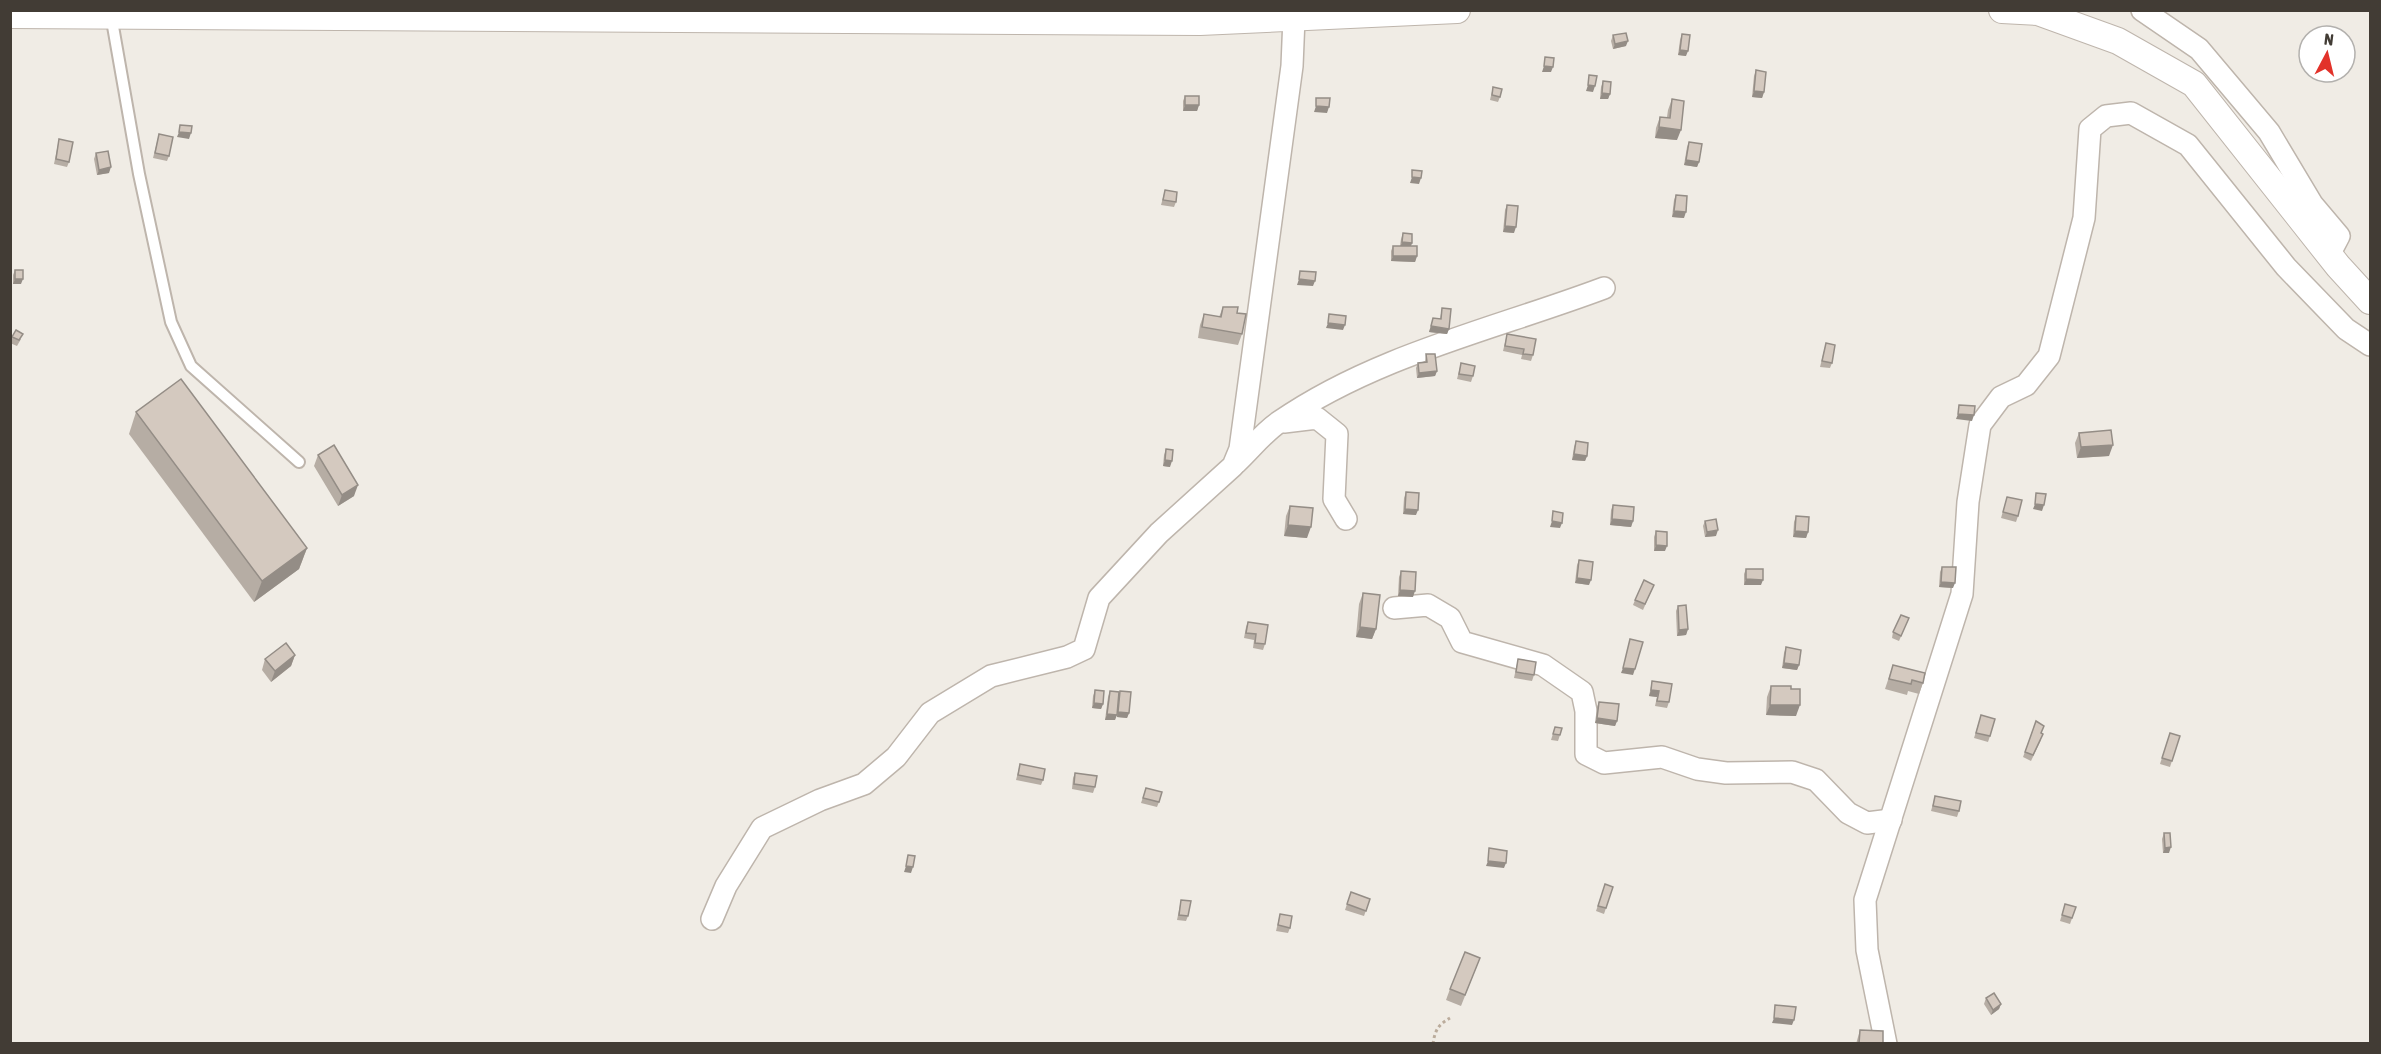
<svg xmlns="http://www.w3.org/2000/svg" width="2381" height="1054" viewBox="0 0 2381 1054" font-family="'Asap Condensed',sans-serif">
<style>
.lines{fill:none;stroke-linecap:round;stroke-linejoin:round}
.service-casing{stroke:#beb5ac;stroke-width:14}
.minor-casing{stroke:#beb5ac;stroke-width:24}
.tertiary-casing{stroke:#beb5ac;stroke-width:28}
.path{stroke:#bbac9c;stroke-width:3;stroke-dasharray:3 3;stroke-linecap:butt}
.service{stroke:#fff;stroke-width:10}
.minor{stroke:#fff;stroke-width:21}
.tertiary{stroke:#fff;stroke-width:26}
.wall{fill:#b6ada4}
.shaded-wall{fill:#948d86}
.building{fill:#d4c9bf;stroke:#948d86;stroke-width:1.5}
</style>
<rect width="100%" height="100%" fill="#f0ece5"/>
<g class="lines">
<defs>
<path id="service" d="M111,15L139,174L171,322L191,366L299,462"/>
<g id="minor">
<path d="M2142,10L2199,49L2269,132L2312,204L2339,236L2329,255"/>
<path d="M1284,422L1317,418L1337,434L1334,499L1346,519"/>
<path d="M1236,463C1250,450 1263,433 1279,422C1376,355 1495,329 1604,288"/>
<path d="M1394,608L1428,605L1450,618L1462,642L1543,665L1582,692L1586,711V754L1604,763L1662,757L1697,769L1726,773L1792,772L1816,780L1848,813L1867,823L1891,820"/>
<path d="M712,919L726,886L762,828L820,800L864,784L896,757L930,713L991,676L1067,657L1084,649L1099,598L1159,533L1233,466L1240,449L1292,66L1294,18"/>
<path d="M1886,1044L1867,950L1865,900L1962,594L1968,502L1980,425L2001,397L2026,385L2049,356L2084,218L2090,129L2106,116L2131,113L2188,145L2286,267L2346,329L2370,345"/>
</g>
<g id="tertiary">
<path d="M2002,10L2038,12L2118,41L2194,84L2338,266L2370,301"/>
<path d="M10,15L1200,22L1457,10"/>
</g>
</defs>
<use href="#service" class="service-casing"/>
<use href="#minor" class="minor-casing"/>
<use href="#tertiary" class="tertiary-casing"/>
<path class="path" d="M1433,1044C1435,1030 1438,1025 1450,1018"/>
<use href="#service" class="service"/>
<use href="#minor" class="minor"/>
<use href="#tertiary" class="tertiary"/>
</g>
<g class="wall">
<path d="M1682,34L1686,56L1678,55L1680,40Z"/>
<path d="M1613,35L1626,46L1613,49L1611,41Z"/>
<path d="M1756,70L1764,92L1762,98L1752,97L1754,76Z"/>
<path d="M1603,81L1610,94L1608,99H1600L1601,87Z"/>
<path d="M1493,87L1500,97L1498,102L1490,100Z"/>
<path d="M1185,96L1199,105L1197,111H1183V101Z"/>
<path d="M1672,99L1677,140L1655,138L1656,128L1660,117H1667L1668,110Z"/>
<path d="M159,134L169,156L167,161L153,158Z"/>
<path d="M59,139L69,162L67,167L54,164Z"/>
<path d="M1689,142L1699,162L1697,167L1684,165L1687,147Z"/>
<path d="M96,153L109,173L97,175L94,159Z"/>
<path d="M1165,190L1176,202L1174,207L1161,205Z"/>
<path d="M1676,195L1684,218L1672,217L1674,200Z"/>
<path d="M1507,205L1514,233L1503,232L1505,210Z"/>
<path d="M1403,233L1412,243L1411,246L1417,256L1415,262L1391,261V251L1393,246H1400L1401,239Z"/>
<path d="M15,270L21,284H13V275Z"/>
<path d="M1223,307L1237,313L1242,334L1238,345L1198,338L1200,325L1204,314L1219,317Z"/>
<path d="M1442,308L1449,329L1447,334L1429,332L1433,318L1440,319Z"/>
<path d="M1507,334L1533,355L1531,361L1521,359L1522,355L1503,351Z"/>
<path d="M12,337L21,339L17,346L10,343Z"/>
<path d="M1826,343L1832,363L1830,368L1820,367Z"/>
<path d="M1426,354L1437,371L1435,376L1417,378L1416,368L1418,363L1425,362Z"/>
<path d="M1461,363L1473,376L1471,382L1457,379Z"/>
<path d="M136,412L307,548L299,569L254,602L129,434Z"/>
<path d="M2079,433L2109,456L2077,458L2075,443Z"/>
<path d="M1576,441L1587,456L1585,461L1572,460L1574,447Z"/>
<path d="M1166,449L1170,467L1163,466L1164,455Z"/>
<path d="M318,455L354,496L338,506L314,466Z"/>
<path d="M1406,492L1416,515L1403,514L1404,498Z"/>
<path d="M2007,497L2018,516L2016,522L2001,518Z"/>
<path d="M1613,505L1633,521L1631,527L1610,525L1611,510Z"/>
<path d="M1290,506L1307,538L1284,536L1286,516Z"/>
<path d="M1796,516L1808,532L1806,538L1793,537L1794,522Z"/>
<path d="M1705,521L1716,536L1705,537L1703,526Z"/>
<path d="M1656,531L1665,551H1654V537Z"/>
<path d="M1579,560L1589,585L1575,583L1577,565Z"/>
<path d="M1942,567L1953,588L1939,587L1940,572Z"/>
<path d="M1746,569L1761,585H1744V574Z"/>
<path d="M1401,571L1413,597L1398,596L1399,577Z"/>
<path d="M1654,585L1643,610L1633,605L1635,600Z"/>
<path d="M1363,593L1376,629L1372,639L1356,637L1359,604Z"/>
<path d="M1678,606L1688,629L1686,635L1677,636L1676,611Z"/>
<path d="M1909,618L1899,641L1892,638L1893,632Z"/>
<path d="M1248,622L1265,644L1263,650L1253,648L1254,640L1244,638L1246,627Z"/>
<path d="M1786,647L1799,665L1797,670L1782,668L1784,653Z"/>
<path d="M295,655L291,666L271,682L262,670L265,659Z"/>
<path d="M1518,659L1534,675L1532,681L1514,678Z"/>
<path d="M1893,665L1923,683L1919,694L1908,691L1907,695L1885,689Z"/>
<path d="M1652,681L1669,702L1667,708L1655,706L1657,697L1649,696Z"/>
<path d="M1771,686L1796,716L1766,715L1767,697Z"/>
<path d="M1095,690L1103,704L1101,709L1092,708L1093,696Z"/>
<path d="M1110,691L1118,696L1120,691L1129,713L1127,718L1117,717V708L1115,720H1105L1108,697Z"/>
<path d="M1599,702L1617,721L1615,726L1595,723L1597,707Z"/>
<path d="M1981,715L1990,736L1988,742L1974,738Z"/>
<path d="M2036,721L2041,733V740L2031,761L2023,757Z"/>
<path d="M1555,727L1560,735L1558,741L1551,740Z"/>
<path d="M2170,733L2180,736L2170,767L2160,764Z"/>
<path d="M1020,764L1043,780L1041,785L1016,780Z"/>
<path d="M1075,773L1095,787L1093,793L1072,789L1073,778Z"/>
<path d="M1146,788L1159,802L1157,807L1141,803Z"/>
<path d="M1935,796L1959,811L1957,817L1931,811Z"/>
<path d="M2164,833L2169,853H2163L2162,839Z"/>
<path d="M1605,884L1613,887L1604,914L1596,911Z"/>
<path d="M1351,892L1370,899L1364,916L1345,910Z"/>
<path d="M1181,900L1188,916L1186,921L1177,920Z"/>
<path d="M2065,904L2076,907L2070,924L2060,921Z"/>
<path d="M1280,914L1290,928L1288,933L1276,931Z"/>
<path d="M1480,958L1461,1006L1446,1000L1450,989Z"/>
<path d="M1986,998L2001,1004L1999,1009L1991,1015L1984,1004Z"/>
<path d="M1860,1030L1883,1044H1856Z"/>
</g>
<g class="shaded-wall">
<path d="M1628,41L1626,46L1613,49L1615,44Z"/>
<path d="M1680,50L1688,51L1686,56L1678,55Z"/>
<path d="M1544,66L1553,67L1551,72H1542Z"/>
<path d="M1588,85L1595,86L1593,92L1586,91Z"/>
<path d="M1754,91L1764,92L1762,98L1752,97Z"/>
<path d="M1602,93L1610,94L1608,99H1600Z"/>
<path d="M1185,105H1199L1197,111H1183Z"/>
<path d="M1316,106L1329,107L1327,113L1314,112Z"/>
<path d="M1659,127L1681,130L1677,140L1655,138Z"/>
<path d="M179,132L191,133L189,139L177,137Z"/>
<path d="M1686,160L1699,162L1697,167L1684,165Z"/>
<path d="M111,167L109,173L97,175L99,170Z"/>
<path d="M1412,177L1421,178L1419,184L1410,183Z"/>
<path d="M1674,211L1686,212L1684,218L1672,217Z"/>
<path d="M1505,226L1516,227L1514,233L1503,232Z"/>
<path d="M1402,242L1412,243L1410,248H1400Z"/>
<path d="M1393,256H1417L1415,262L1391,261Z"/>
<path d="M15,279H23L21,284H13Z"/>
<path d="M1299,279L1315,281L1313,286L1297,285Z"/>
<path d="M1328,323L1345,325L1343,330L1326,328Z"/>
<path d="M1431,326L1449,329L1447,334L1429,332Z"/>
<path d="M1437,371L1435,376L1417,378L1419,373Z"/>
<path d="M1958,414L1974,415L1972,421L1956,419Z"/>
<path d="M2113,445L2109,456L2077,458L2081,447Z"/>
<path d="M1574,454L1587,456L1585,461L1572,460Z"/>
<path d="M1165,460L1172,461L1170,467L1163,466Z"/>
<path d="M358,485L354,496L338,506L342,495Z"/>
<path d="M2035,504L2044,505L2042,511L2033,509Z"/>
<path d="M1405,509L1418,510L1416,515L1403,514Z"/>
<path d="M1612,519L1633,521L1631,527L1610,525Z"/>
<path d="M1552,521L1562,523L1560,528L1550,527Z"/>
<path d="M1288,525L1311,527L1307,538L1284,536Z"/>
<path d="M1718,530L1716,536L1705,537L1707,532Z"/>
<path d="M1795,531L1808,532L1806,538L1793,537Z"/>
<path d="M1656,545L1667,546L1665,551H1654Z"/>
<path d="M307,548L299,569L254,602L262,581Z"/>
<path d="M1577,578L1591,580L1589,585L1575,583Z"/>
<path d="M1746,579L1763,580L1761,585H1744Z"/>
<path d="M1941,582L1955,583L1953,588L1939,587Z"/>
<path d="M1400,590L1415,591L1413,597L1398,596Z"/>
<path d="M1360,627L1376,629L1372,639L1356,637Z"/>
<path d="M1688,629L1686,635L1677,636L1679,630Z"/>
<path d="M295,655L291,666L271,682L275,671Z"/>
<path d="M1784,663L1799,665L1797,670L1782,668Z"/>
<path d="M1623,668L1635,669L1633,675L1621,673Z"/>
<path d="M1651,690L1659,691L1657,697L1649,696Z"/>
<path d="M1094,703L1103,704L1101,709L1092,708Z"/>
<path d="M1770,705H1800L1796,716L1766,715Z"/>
<path d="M1118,712L1129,713L1127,718L1117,717Z"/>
<path d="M1107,714L1117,715L1115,720H1105Z"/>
<path d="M1597,718L1617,721L1615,726L1595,723Z"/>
<path d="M2171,847L2169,853H2163L2165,848Z"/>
<path d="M1488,861L1506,863L1504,868L1486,866Z"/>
<path d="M906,866L913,867L911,873L904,872Z"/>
<path d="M2001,1004L1999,1009L1991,1015L1993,1010Z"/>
<path d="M1774,1018L1794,1020L1792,1025L1772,1023Z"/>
</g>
<g class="building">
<path d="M1626,33L1628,41L1615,44L1613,35Z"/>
<path d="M1682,34L1690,35L1688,51L1680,50Z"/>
<path d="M1545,57L1554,58L1553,67L1544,66Z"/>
<path d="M1756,70L1766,72L1764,92L1754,91Z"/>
<path d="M1589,75L1597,76L1595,86L1588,85Z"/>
<path d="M1603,81L1611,82L1610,94L1602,93Z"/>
<path d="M1493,87L1502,89L1500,97L1492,95Z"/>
<rect x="1185" y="96" width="14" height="9"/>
<path d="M1316,98H1330L1329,107L1316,106Z"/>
<path d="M1672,99L1684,101L1681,130L1659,127L1660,117L1670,118Z"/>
<path d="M180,125L192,126L191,133L179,132Z"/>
<path d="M159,134L173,137L169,156L155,153Z"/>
<path d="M59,139L73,142L69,162L56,159Z"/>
<path d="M1689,142L1702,144L1699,162L1686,160Z"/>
<path d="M108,151L111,167L99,170L96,153Z"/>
<path d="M1412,170L1422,171L1421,178L1412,177Z"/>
<path d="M1165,190L1177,192L1176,202L1163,200Z"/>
<path d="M1676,195L1687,196L1686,212L1674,211Z"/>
<path d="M1507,205L1518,206L1516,227L1505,226Z"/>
<path d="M1403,233L1412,234V243L1402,242Z"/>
<rect x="1393" y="246" width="24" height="10"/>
<rect x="15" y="270" width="8" height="9"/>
<path d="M1300,271L1316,272L1315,281L1299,279Z"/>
<path d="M1223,307H1238L1237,313L1246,314L1242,334L1202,327L1204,314L1221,317Z"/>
<path d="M1442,308L1451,309L1449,329L1431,326L1433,318L1441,319Z"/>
<path d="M1329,314L1346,316L1345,325L1328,323Z"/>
<path d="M16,330L23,334L19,340L12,337Z"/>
<path d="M1507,334L1536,339L1533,355L1523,354L1524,349L1505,346Z"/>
<path d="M1826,343L1835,345L1832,363L1822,361Z"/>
<path d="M1426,354H1435L1437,371L1419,373L1418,363L1427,362Z"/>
<path d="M1461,363L1475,366L1473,376L1459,374Z"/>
<path d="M181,379L307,548L262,581L136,412Z"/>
<path d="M1959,405L1975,406L1974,415L1958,414Z"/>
<path d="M2111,430L2113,445L2081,447L2079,433Z"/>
<path d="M1576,441L1588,443L1587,456L1574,454Z"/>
<path d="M334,445L358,485L342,495L318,455Z"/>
<path d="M1166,449L1173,450L1172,461L1165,460Z"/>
<path d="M1406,492L1419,493L1418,510L1405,509Z"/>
<path d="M2036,493L2046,494L2044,505L2035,504Z"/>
<path d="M2007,497L2022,500L2018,516L2003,512Z"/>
<path d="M1613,505L1634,507L1633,521L1612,519Z"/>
<path d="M1290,506L1313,508L1311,527L1288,525Z"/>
<path d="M1553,511L1563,513L1562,523L1552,521Z"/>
<path d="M1796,516L1809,517L1808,532L1795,531Z"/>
<path d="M1716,519L1718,530L1707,532L1705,521Z"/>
<path d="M1656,531L1667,532V546L1656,545Z"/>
<path d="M1579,560L1593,562L1591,580L1577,578Z"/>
<path d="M1942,567H1956L1955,583L1941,582Z"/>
<path d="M1746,569H1763V580L1746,579Z"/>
<path d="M1401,571L1416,572L1415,591L1400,590Z"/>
<path d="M1644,580L1654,585L1645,604L1635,600Z"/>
<path d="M1363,593L1380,595L1376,629L1360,627Z"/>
<path d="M1686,605L1688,629L1679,630L1678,606Z"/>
<path d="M1901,615L1909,618L1901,636L1893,632Z"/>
<path d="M1248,622L1268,625L1265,644L1255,643L1256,634L1246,633Z"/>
<path d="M1630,639L1643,642L1635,669L1623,668Z"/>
<path d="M286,643L295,655L275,671L265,659Z"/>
<path d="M1786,647L1801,650L1799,665L1784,663Z"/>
<path d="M1518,659L1536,662L1534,675L1516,672Z"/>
<path d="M1893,665L1925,673L1923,683L1912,680L1911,684L1889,679Z"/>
<path d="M1652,681L1672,684L1669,702L1657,701L1659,691L1651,690Z"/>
<path d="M1771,686H1791V689H1800V705H1770Z"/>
<path d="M1095,690L1104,691L1103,704L1094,703Z"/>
<path d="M1110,691L1119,692L1117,715L1107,714Z"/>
<path d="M1120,691L1131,692L1129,713L1118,712Z"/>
<path d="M1599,702L1619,704L1617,721L1597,718Z"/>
<path d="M1981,715L1995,719L1990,736L1976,733Z"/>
<path d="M2036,721L2044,726L2041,733L2043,734L2033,755L2025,752Z"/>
<path d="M1555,727L1562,728L1560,735L1553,734Z"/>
<path d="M2170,733L2180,736L2172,761L2162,758Z"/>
<path d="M1020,764L1045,769L1043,780L1018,775Z"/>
<path d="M1075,773L1097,776L1095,787L1074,784Z"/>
<path d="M1146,788L1162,792L1159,802L1143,798Z"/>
<path d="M1935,796L1961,801L1959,811L1933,806Z"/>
<path d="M2164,833H2170L2171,847L2165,848Z"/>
<path d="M1489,848L1507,851L1506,863L1488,861Z"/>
<path d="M908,855L915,856L913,867L906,866Z"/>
<path d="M1605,884L1613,887L1606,908L1598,906Z"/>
<path d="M1351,892L1370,899L1366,911L1347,904Z"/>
<path d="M1181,900L1191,901L1188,916L1179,915Z"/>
<path d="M2065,904L2076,907L2072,918L2062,915Z"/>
<path d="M1280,914L1292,916L1290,928L1278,925Z"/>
<path d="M1465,952L1480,958L1465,995L1450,989Z"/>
<path d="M1994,993L2001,1004L1993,1010L1986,998Z"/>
<path d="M1775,1005L1796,1007L1794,1020L1774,1018Z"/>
<path d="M1860,1030L1883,1031V1044H1859Z"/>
</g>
<rect width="2381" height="1054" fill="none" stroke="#423c35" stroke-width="24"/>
<g transform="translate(2327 54) rotate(7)"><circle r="28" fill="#ffffff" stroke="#b3b1ae" stroke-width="1.5"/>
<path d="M0-4.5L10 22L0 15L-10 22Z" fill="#e2322a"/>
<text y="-9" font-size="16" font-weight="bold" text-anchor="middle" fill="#423c35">N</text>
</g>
</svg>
